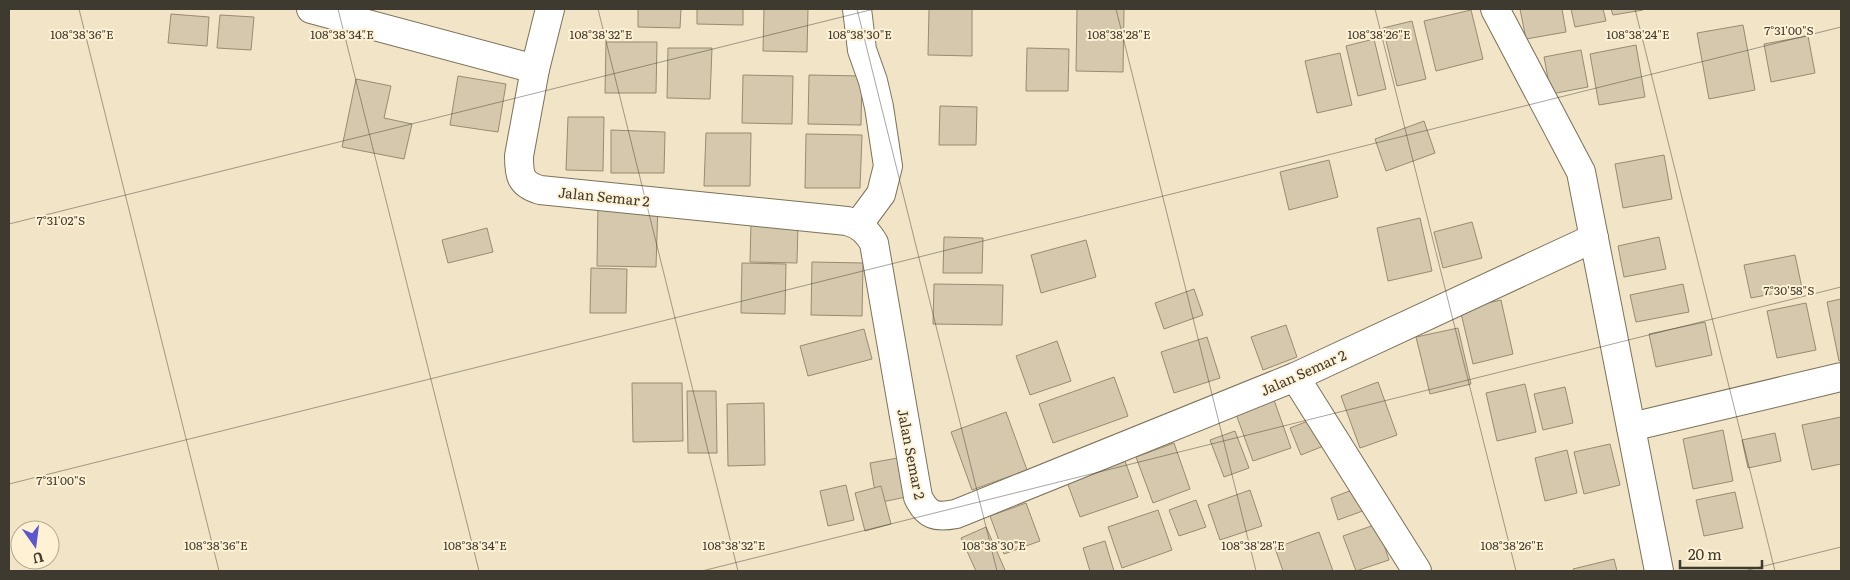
<svg xmlns="http://www.w3.org/2000/svg" width="1850" height="580" viewBox="0 0 1850 580" font-family="Literata,serif">
<style>
.building{fill:#d5c8ac;stroke:#978b71}
.lines{fill:none;stroke-linecap:round;stroke-linejoin:round}
.street-casing{stroke:#7d7158;stroke-width:30}
.street{stroke:#fff;stroke-width:28}
.ticks{fill:none;stroke:#3f3a2f;stroke-width:1;stroke-opacity:0.45}
.labels{text-anchor:middle;dominant-baseline:central;stroke-width:4;stroke-linejoin:round;paint-order:stroke}
.street-label{font-size:14px;fill:#3f3a2f;stroke:#fef1d4}
.ticks-label{font-size:12px;text-anchor:middle;fill:#3f3a2f;stroke:#fef1d4;stroke-width:4;stroke-linejoin:round;paint-order:stroke}
</style>
<rect width="100%" height="100%" fill="#f1e4c7"/>
<g class="building">
<path d="M638,9H681L680,28L638,27Z"/>
<path d="M697,9H743V25L697,24Z"/>
<path d="M764,9H808L807,52L763,51Z"/>
<path d="M929,9H972V56L928,55Z"/>
<path d="M1077,9H1124L1123,72L1076,71Z"/>
<path d="M1520,9H1562L1566,32L1526,39Z"/>
<path d="M1571,9H1603L1606,21L1575,27Z"/>
<path d="M1611,9H1643V10L1613,15Z"/>
<path d="M1471,10L1483,59L1436,71L1424,21Z"/>
<path d="M171,14L209,17L207,46L168,43Z"/>
<path d="M220,15L254,17L251,50L217,48Z"/>
<path d="M1412,21L1426,79L1397,86L1383,28Z"/>
<path d="M1743,25L1755,90L1709,99L1697,33Z"/>
<path d="M1808,36L1815,73L1771,82L1764,44Z"/>
<path d="M1374,39L1386,89L1358,96L1346,46Z"/>
<path d="M606,42H657L656,93H605Z"/>
<path d="M1636,45L1645,97L1599,105L1590,54Z"/>
<path d="M668,48H712L710,99L667,98Z"/>
<path d="M1027,48L1069,49L1068,91H1026Z"/>
<path d="M1581,50L1588,87L1551,94L1544,57Z"/>
<path d="M1340,53L1352,105L1317,113L1305,61Z"/>
<path d="M743,75L793,76L792,124L742,123Z"/>
<path d="M809,75L862,76L861,125L808,124Z"/>
<path d="M458,76L506,84L498,132L450,125Z"/>
<path d="M356,79L391,86L384,118L412,124L404,159L342,147Z"/>
<path d="M940,106L977,107L976,145H939Z"/>
<path d="M568,117H604L603,171L566,170Z"/>
<path d="M1424,121L1435,153L1386,171L1375,139Z"/>
<path d="M611,130L665,132L664,173H611Z"/>
<path d="M706,133H751L750,186H704Z"/>
<path d="M806,134L862,135L860,188H805Z"/>
<path d="M1664,155L1672,199L1623,208L1615,164Z"/>
<path d="M1329,160L1338,197L1289,210L1280,172Z"/>
<path d="M598,203L658,204L656,267L597,266Z"/>
<path d="M1420,218L1432,271L1388,281L1377,228Z"/>
<path d="M1472,222L1482,258L1443,268L1434,232Z"/>
<path d="M751,223L798,224L797,263L750,262Z"/>
<path d="M487,228L493,252L448,263L442,240Z"/>
<path d="M944,237L983,238L982,273H943Z"/>
<path d="M1659,237L1666,269L1624,277L1618,246Z"/>
<path d="M1086,240L1096,277L1041,293L1031,255Z"/>
<path d="M1795,255L1802,288L1751,298L1744,265Z"/>
<path d="M812,262L863,263L862,316L811,315Z"/>
<path d="M742,263L786,264L785,314L741,313Z"/>
<path d="M591,268L627,269L626,313H590Z"/>
<path d="M934,284L1003,285L1002,325L933,324Z"/>
<path d="M1683,284L1689,312L1636,322L1630,295Z"/>
<path d="M1194,289L1203,315L1164,329L1155,303Z"/>
<path d="M1841,299V360L1839,361L1827,302Z"/>
<path d="M1501,300L1513,354L1473,364L1460,309Z"/>
<path d="M1806,303L1816,350L1777,358L1767,311Z"/>
<path d="M1705,322L1712,355L1656,367L1649,334Z"/>
<path d="M1286,325L1297,357L1263,370L1251,337Z"/>
<path d="M1458,328L1471,384L1430,394L1416,337Z"/>
<path d="M864,329L872,359L808,376L800,346Z"/>
<path d="M1207,337L1220,378L1174,393L1161,352Z"/>
<path d="M1057,341L1071,381L1030,395L1016,356Z"/>
<path d="M1114,377L1128,416L1053,443L1039,404Z"/>
<path d="M1378,382L1397,435L1360,448L1341,396Z"/>
<path d="M632,383H682L683,441L633,442Z"/>
<path d="M1525,384L1536,432L1497,441L1486,393Z"/>
<path d="M1565,387L1573,423L1543,430L1534,394Z"/>
<path d="M687,391H716L717,453H688Z"/>
<path d="M1274,400L1291,448L1253,461L1236,414Z"/>
<path d="M764,403L765,465L728,466L727,404Z"/>
<path d="M1006,412L1027,470L972,490L951,432Z"/>
<path d="M1841,417V464L1812,470L1802,425Z"/>
<path d="M1316,418L1326,445L1301,455L1290,428Z"/>
<path d="M1723,430L1733,481L1693,489L1683,439Z"/>
<path d="M1235,431L1249,468L1224,477L1210,440Z"/>
<path d="M1775,433L1781,461L1748,468L1742,440Z"/>
<path d="M1174,443L1190,489L1153,503L1136,457Z"/>
<path d="M1610,444L1620,485L1584,494L1574,452Z"/>
<path d="M1567,450L1577,493L1545,501L1535,458Z"/>
<path d="M903,457L911,496L877,503L870,463Z"/>
<path d="M1125,461L1138,497L1080,517L1067,482Z"/>
<path d="M846,485L854,520L828,526L820,491Z"/>
<path d="M881,486L891,524L865,531L855,493Z"/>
<path d="M1360,487L1368,509L1338,520L1331,498Z"/>
<path d="M1250,490L1262,526L1220,540L1208,505Z"/>
<path d="M1735,492L1743,528L1704,536L1696,500Z"/>
<path d="M1196,500L1206,527L1179,536L1169,510Z"/>
<path d="M1026,503L1040,541L1004,554L990,516Z"/>
<path d="M1158,510L1172,550L1122,568L1108,527Z"/>
<path d="M1377,524L1389,560L1356,571L1343,536Z"/>
<path d="M986,527L1005,570L1002,571H976L961,538Z"/>
<path d="M1319,532L1333,571H1283L1275,548Z"/>
<path d="M1105,541L1114,571H1090L1083,548Z"/>
<path d="M1614,559L1617,571H1574L1573,569Z"/>
</g>
<g class="lines">
<defs>
<g id="street">
<path d="M311,9L535,69"/>
<path d="M550,9L535,69L519,156C519,175 520,184 540,190L847,221C860,225 867,231 874,243L918,497C927,516 936,518 956,514L1295,377L1594,238"/>
<path d="M857,9L862,50L873,81L879,107L888,166L881,194L858,225"/>
<path d="M1495,9L1581,172L1659,571"/>
<path d="M1295,377L1417,571"/>
<path d="M1631,427L1841,377"/>
</g>
</defs>
<use href="#street" class="street-casing"/>
<use href="#street" class="street"/>
</g>
<path class="ticks" d="M79,9L219,571M338,9L479,571M598,9L738,571M857,9L997,571M1116,9L1256,571M1375,9L1516,571M1635,9L1775,571M9,224L874,9M9,484L1841,27M702,571L1841,287M1744,571L1841,547"/>
<g class="labels">
<g class="street-label">
<text transform="translate(604 196) rotate(6)">Jalan Semar 2</text>
<text transform="translate(1303 372) rotate(-24)">Jalan Semar 2</text>
<text transform="translate(912 454) rotate(79)">Jalan Semar 2</text>
</g>
</g>
<g class="ticks-label">
<text x="1789" y="35">7°31'00"S</text>
<text x="860" y="39">108°38'30"E</text>
<text x="1379" y="39">108°38'26"E</text>
<text x="1638" y="39">108°38'24"E</text>
<text x="82" y="39">108°38'36"E</text>
<text x="342" y="39">108°38'34"E</text>
<text x="601" y="39">108°38'32"E</text>
<text x="1119" y="39">108°38'28"E</text>
<text x="61" y="225">7°31'02"S</text>
<text x="1789" y="295">7°30'58"S</text>
<text x="61" y="485">7°31'00"S</text>
<text x="216" y="550">108°38'36"E</text>
<text x="475" y="550">108°38'34"E</text>
<text x="734" y="550">108°38'32"E</text>
<text x="994" y="550">108°38'30"E</text>
<text x="1253" y="550">108°38'28"E</text>
<text x="1512" y="550">108°38'26"E</text>
</g>
<rect width="1850" height="580" fill="none" stroke="#3f3a2f" stroke-width="20"/>
<g transform="translate(35 545) rotate(166)"><circle r="24" fill="#fef1d4" stroke="#b2a892"/>
<path d="M0-4L9 19L0 12L-9 19Z" fill="#5956ce"/>
<text y="-8" font-size="14" font-weight="bold" text-anchor="middle" fill="#3f3a2f">U</text>
</g>
<path d="M1680 560v8h82v-8" fill="none" stroke="#3f3a2f" stroke-width="2.5"/>
<text x="1688" y="560" font-size="15" fill="#3f3a2f" stroke="#fef1d4" stroke-width="4" paint-order="stroke">20 m</text>
</svg>
